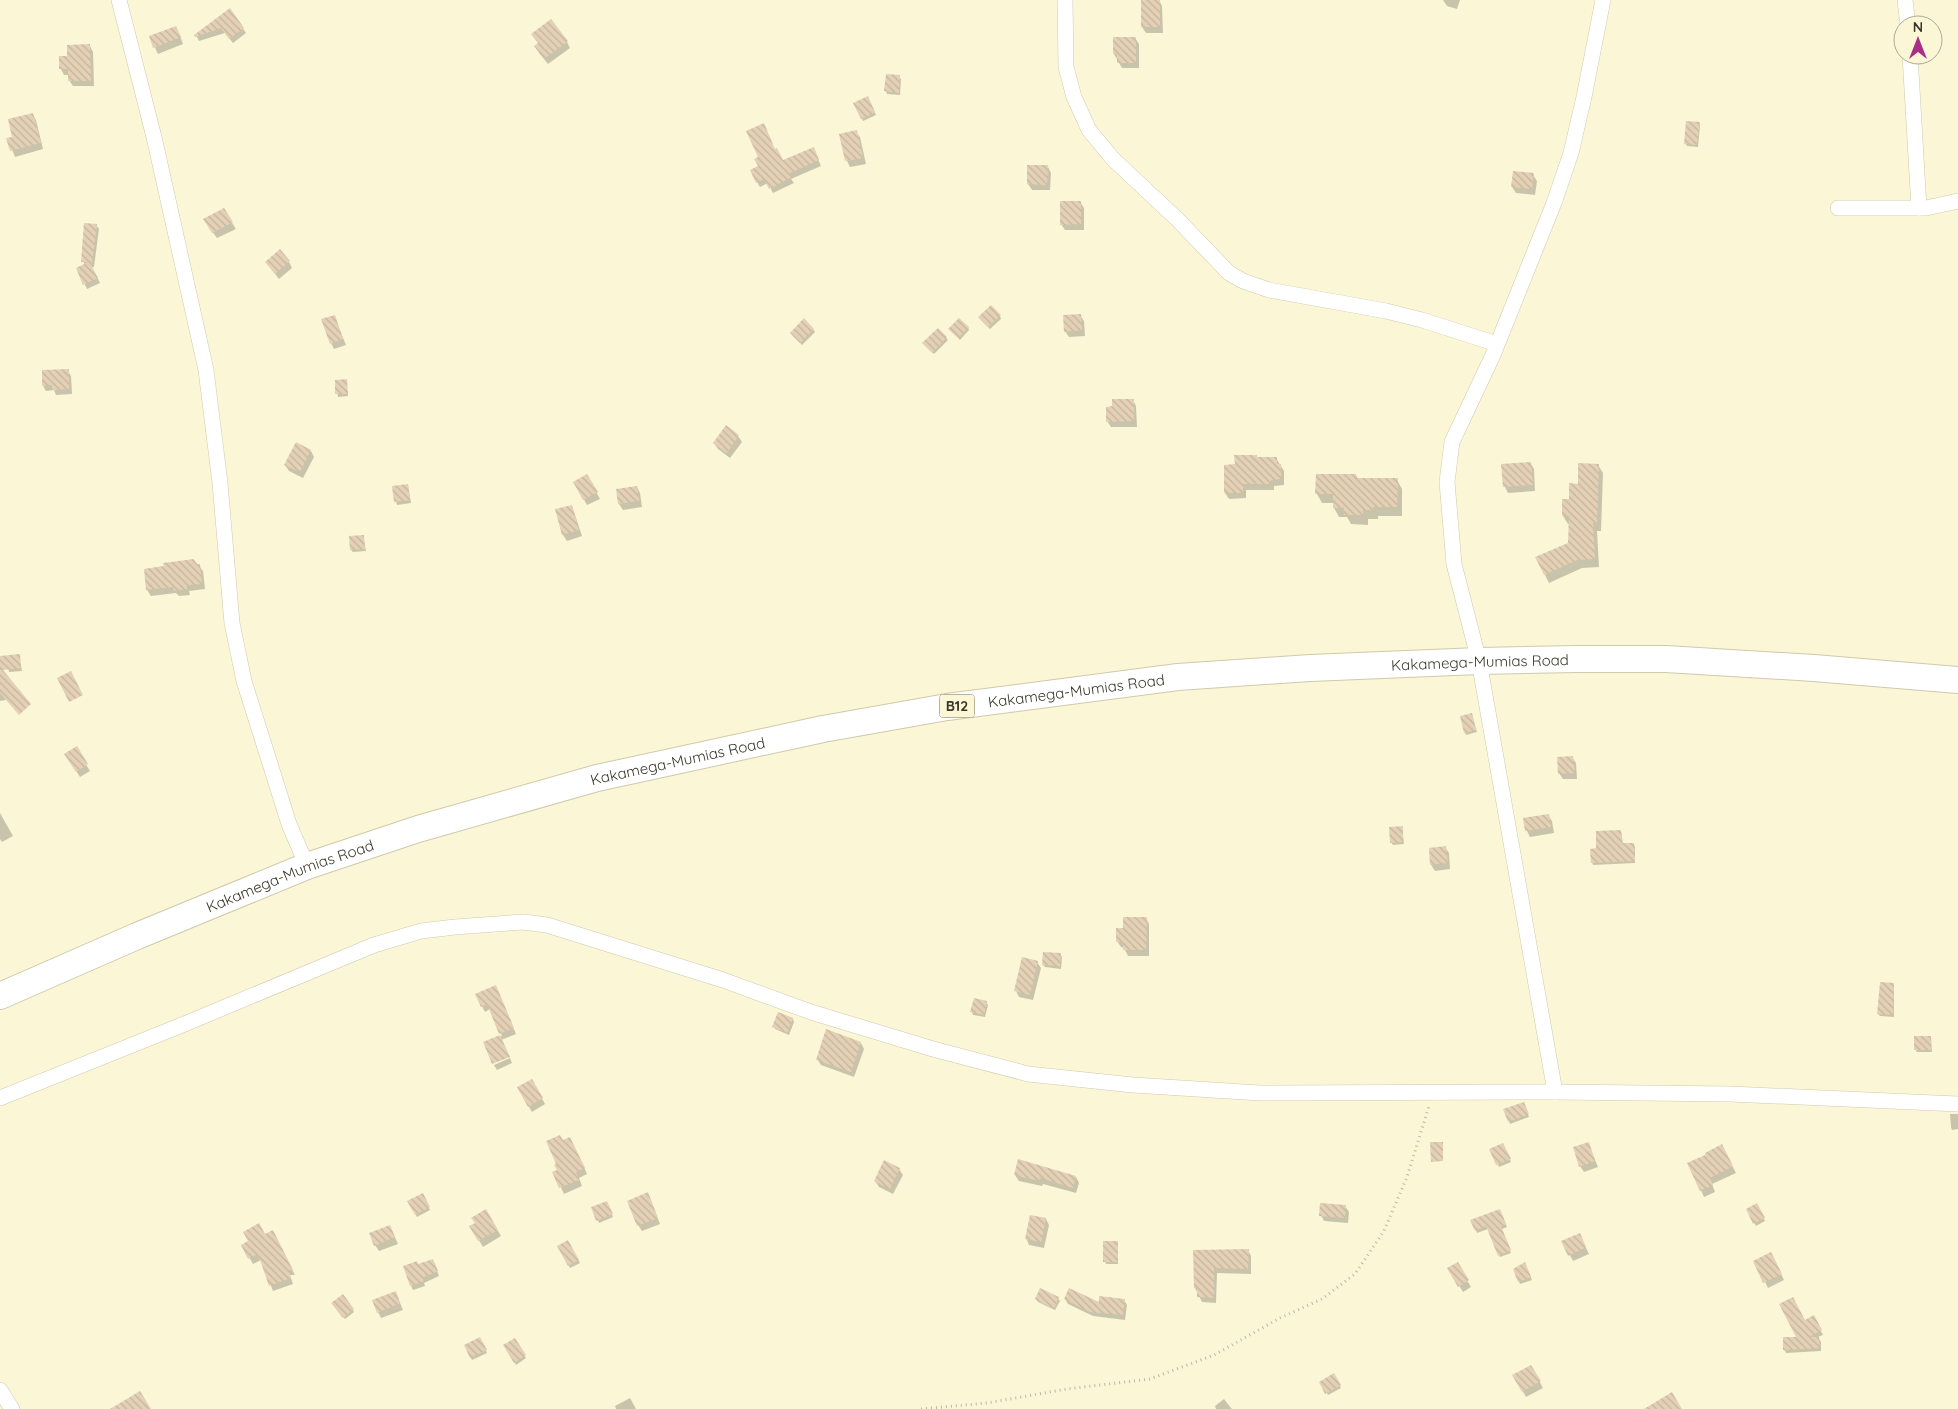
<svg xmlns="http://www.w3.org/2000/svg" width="1958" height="1409" viewBox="0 0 1958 1409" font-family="Quicksand,sans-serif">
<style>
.shadow{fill:#0003}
.building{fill:url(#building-back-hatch)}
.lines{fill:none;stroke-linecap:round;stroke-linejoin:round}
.street-casing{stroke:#cfcaab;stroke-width:16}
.highway-casing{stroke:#cfcaab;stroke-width:28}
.path{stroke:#bdb99f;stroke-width:3;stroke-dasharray:1 4;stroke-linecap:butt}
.street{stroke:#fff;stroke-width:15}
.highway{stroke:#fff;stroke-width:26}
.labels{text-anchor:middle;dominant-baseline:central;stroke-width:4.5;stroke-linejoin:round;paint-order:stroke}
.shield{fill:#fbf6d6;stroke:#74715e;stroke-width:1}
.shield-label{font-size:14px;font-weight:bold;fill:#3a382b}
.street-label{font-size:15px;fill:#3a382b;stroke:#fbf6d6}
</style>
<defs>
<pattern id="building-back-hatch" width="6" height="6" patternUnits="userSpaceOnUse" patternTransform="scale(1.25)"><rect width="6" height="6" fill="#e4d1b5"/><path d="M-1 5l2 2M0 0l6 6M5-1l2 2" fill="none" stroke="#c4b49c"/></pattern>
</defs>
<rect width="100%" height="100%" fill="#fbf6d6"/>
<g class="shadow">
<path d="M1159,0L1162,6L1163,33H1146L1142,27V1Z"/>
<path d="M1443,0H1460L1457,9L1447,6Z"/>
<path d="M230,10L246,33L233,43L225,33L199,41L196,35Z"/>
<path d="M179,33L183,44L158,54L150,37Z"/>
<path d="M1114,38H1135L1139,44V68H1122L1114,54Z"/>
<path d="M567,42L570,48L548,64L539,53V44Z"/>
<path d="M90,46L93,52L94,86H73L69,80V75H64L61,69V57H68Z"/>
<path d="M899,77L901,79L900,95L887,94L886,91Z"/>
<path d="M867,98L876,115L863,121L855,104Z"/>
<path d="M32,114L36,120L43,149L15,157L8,139L13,138Z"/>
<path d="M1699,124L1700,126L1698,147L1687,146L1685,143Z"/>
<path d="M856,132L860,137L866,164L850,167L847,161L841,135Z"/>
<path d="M775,150L783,161L816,154L821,166L791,179L794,183L773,193L768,183L760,187L757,182L760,167Z"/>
<path d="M1048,167L1051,173L1050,190H1032L1028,184Z"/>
<path d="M1533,175L1537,181L1535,195L1516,193L1512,187Z"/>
<path d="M1080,202L1084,208V230H1065L1061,224Z"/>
<path d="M224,210L236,229L217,238L208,226Z"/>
<path d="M96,225L99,229L94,267H92L100,283L87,289L77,268L85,265L83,261Z"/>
<path d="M266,262H289L292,268L279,279Z"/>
<path d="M1080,315L1084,321L1085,336L1069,337L1065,331Z"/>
<path d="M334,316L346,345L334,349L331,343Z"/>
<path d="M1000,316L1001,319L990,329L981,320Z"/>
<path d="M968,327L969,330L960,340L950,329Z"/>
<path d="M813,329L815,332L802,345L791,333Z"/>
<path d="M938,329L948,340L934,354L926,346Z"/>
<path d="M68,371L71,376L72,394L56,395L54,390L46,391L43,386Z"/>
<path d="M336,381H346L348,396L338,397Z"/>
<path d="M1133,400L1136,406L1137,427H1111L1107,421L1113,408Z"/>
<path d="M726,427L738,436L742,442L730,458L718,449L714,443Z"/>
<path d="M311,451L314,457L303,478L289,471L285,465Z"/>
<path d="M1258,458H1276L1284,471V485L1274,486V490H1246V498L1229,499L1225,493L1236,466Z"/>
<path d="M1530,463L1534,469L1535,491L1508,493L1505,487L1503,465Z"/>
<path d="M1598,465L1603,473L1601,531H1597L1599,567L1582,568L1549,583L1545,575L1569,543L1570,524H1568L1563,516L1579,485Z"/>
<path d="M587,475L600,499L587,505L574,482Z"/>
<path d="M1356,475L1358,479L1397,480L1402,489V516H1378V519H1368V525L1351,524L1347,517H1339L1334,508V503H1322L1317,494Z"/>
<path d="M408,485L411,503L397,505L393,487Z"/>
<path d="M637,487L640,493L642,507L623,510L619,504L617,490Z"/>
<path d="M572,506L582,536L567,541L563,535Z"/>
<path d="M363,536L366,551L353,552L351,550Z"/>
<path d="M194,560L203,571L205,589L189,591L190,595L179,596L176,593L151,596L147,590Z"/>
<path d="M19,655L22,671L9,672L6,657Z"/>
<path d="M0,682L23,697L0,701Z"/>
<path d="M1472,715L1477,732L1466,735L1465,732Z"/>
<path d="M76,748L90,771L80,777L66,755Z"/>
<path d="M1572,757L1576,763L1577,779H1563L1559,773Z"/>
<path d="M0,813L13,836L2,842L0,839Z"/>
<path d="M1548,815L1552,821L1554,833L1530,837L1527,831L1525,819Z"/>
<path d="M1402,827L1404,844L1393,845L1391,842Z"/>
<path d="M1621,831L1623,844H1633L1635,847V863L1593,865L1592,862L1597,850Z"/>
<path d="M1445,847L1449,853L1450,869L1435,871L1431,865Z"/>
<path d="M1146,918L1149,924V956H1128L1124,948L1121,947L1117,941L1124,929Z"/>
<path d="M1060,954L1062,957L1061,969L1045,967L1043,965Z"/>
<path d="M1037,962L1041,968L1033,1000L1019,997L1016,991Z"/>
<path d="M1893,984L1894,987V1017L1880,1016L1878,1014Z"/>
<path d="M498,992L516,1034L501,1040L484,1043L502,1036L490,1009L485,1012L482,1006Z"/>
<path d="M986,1002L988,1005L985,1017L973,1015L972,1012Z"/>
<path d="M793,1019L794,1022L789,1035L775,1029L774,1027Z"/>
<path d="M1931,1037L1932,1052H1917L1915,1049Z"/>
<path d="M861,1043L864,1049L854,1077L821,1065L817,1059Z"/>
<path d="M510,1058L512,1063L497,1070L494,1065Z"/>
<path d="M532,1080L545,1104L532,1112L518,1088Z"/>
<path d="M1525,1106L1529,1117L1510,1124L1509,1121Z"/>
<path d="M1950,1114H1958V1129L1952,1130L1951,1127Z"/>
<path d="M1588,1143L1598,1167L1584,1172L1580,1166Z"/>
<path d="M1504,1147L1511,1162L1499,1167L1491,1149Z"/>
<path d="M1725,1152L1736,1173L1712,1184L1715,1192L1704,1197L1689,1163Z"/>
<path d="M582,1162L587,1174L579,1178L582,1186L564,1194L554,1173Z"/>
<path d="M899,1169L903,1175L893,1194L879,1187L875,1181Z"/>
<path d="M1015,1175L1076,1177L1079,1183L1076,1193L1043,1184L1042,1186L1019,1181Z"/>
<path d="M422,1194L430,1210L417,1217L409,1201Z"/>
<path d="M648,1194L660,1224L642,1231L638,1225Z"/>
<path d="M1757,1204L1765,1221L1756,1226L1748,1209Z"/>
<path d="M608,1205L613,1217L599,1223L593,1208Z"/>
<path d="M1345,1206L1349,1212L1348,1223L1324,1221L1321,1215Z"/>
<path d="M486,1211L501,1236L483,1247L471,1227L476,1223Z"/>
<path d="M1501,1213L1507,1227L1502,1229L1511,1253L1500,1257L1488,1229L1477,1233L1476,1230Z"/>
<path d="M1046,1219L1049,1225L1044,1248L1029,1245L1026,1238Z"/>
<path d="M390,1226L398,1244L379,1251L375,1245Z"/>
<path d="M265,1236L275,1237L295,1275H290L293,1284L273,1291L261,1260L253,1264L242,1245Z"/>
<path d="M1582,1240L1589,1254L1573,1261L1563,1242Z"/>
<path d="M568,1242L580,1263L570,1268L559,1247Z"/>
<path d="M1117,1242L1118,1264H1106L1105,1261Z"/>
<path d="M1248,1250L1251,1256V1274L1217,1273L1216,1303L1202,1302L1195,1288L1194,1251Z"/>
<path d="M1774,1259L1784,1280L1768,1288L1765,1282Z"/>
<path d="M1457,1264L1471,1287L1463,1292L1449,1269Z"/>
<path d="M435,1265L439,1276L424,1283L425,1286L413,1290L411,1286Z"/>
<path d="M1526,1266L1532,1280L1520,1284L1519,1282Z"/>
<path d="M398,1298L403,1310L381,1318L378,1312Z"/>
<path d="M1058,1298L1060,1301L1055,1310L1038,1302L1036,1299Z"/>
<path d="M1065,1299L1100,1304L1124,1300L1127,1305L1125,1320L1093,1316L1068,1304Z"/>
<path d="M334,1306L353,1310L354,1312L345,1319Z"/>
<path d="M1814,1317L1823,1335L1818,1337L1821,1342V1351L1786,1353L1784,1349L1798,1338L1805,1321Z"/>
<path d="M480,1339L487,1353L472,1360L465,1346Z"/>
<path d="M515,1340L526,1358L516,1365L505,1346Z"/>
<path d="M1531,1366L1543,1388L1526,1397L1514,1376Z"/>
<path d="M1334,1375L1341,1388L1328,1395L1321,1382Z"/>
<path d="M630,1398L636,1409H616L615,1406Z"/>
<path d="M1224,1399L1231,1408L1232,1409H1216L1215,1406Z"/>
</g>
<g class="building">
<rect x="1141" y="0" width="19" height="27"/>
<path d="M230,8L244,28L229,39L221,28L195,37L194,35Z"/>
<path d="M551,19L568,41L544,59L534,46L538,43L531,34Z"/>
<path d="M176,26L181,37L153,48L149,36Z"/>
<path d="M1113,37H1136V63H1117V54H1113Z"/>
<path d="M90,44L91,81H68V69H59V56H67V45Z"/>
<path d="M886,74L900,75L899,93L884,91Z"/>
<path d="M868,96L875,112L861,119L853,103Z"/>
<path d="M33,113L41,143L10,151L6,138L12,137L8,119Z"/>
<path d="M1686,121L1700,122L1697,145L1684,144Z"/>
<path d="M764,123L775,149L777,148L783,160L814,147L819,160L790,173L792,177L769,189L764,179L756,183L750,170L758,166L754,159L758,157L746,131Z"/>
<path d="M857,130L863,158L845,161L839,134Z"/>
<path d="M1027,165H1048L1047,185L1027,184Z"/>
<path d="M1513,171L1534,173L1532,189L1511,187Z"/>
<path d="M1060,201H1081V224L1060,225Z"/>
<path d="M224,208L233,222L212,233L203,219Z"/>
<path d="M84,223L97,224L92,263H90L98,278L83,285L76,268L88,262H81Z"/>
<path d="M280,249L290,261L275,274L265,262Z"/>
<path d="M991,305L1001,315L988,327L978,317Z"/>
<path d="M1081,314L1082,330L1064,332L1063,315Z"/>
<path d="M335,315L343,339L330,344L321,319Z"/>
<path d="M804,318L814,329L800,343L790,333Z"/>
<path d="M959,318L969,327L958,338L948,329Z"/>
<path d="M938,328L947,337L932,353L922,343Z"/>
<path d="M69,369V389L52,390V385L42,386V370Z"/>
<path d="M347,379L348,394H335V380Z"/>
<path d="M1112,399H1134V421L1106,422V407L1112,406Z"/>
<path d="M726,425L739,435L727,453L713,443Z"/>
<path d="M296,442L311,450L300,472L284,465Z"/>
<path d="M1234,455H1257V457H1277V464H1281V479L1271,480V484H1243V493H1224V465L1235,464Z"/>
<path d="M1531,462L1533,485L1503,487L1501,464Z"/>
<path d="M1578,463L1599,464L1597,523H1593L1595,559L1577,560L1544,575L1535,557L1568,543L1569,516H1562V499H1569V483L1578,484Z"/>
<path d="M587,474L598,492L583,500L573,482Z"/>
<path d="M1316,474H1356V478H1398L1397,507H1373V510H1363V515H1344V508H1333V494H1315Z"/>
<path d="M408,484L410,500L394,502L392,486Z"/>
<path d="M637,486L639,501L618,504L616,489Z"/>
<path d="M572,505L579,530L562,535L555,509Z"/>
<path d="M364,535L365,549L350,550L349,536Z"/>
<path d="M194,559L195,564H200L202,584L187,585V589L174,591L173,587L146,590L144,569L164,566L163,563Z"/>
<path d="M20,654L21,668L3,670L31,704L19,715L0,693V656Z"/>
<path d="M71,671L83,695L69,702L57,678Z"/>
<path d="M1472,713L1476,730L1464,733L1460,716Z"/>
<path d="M77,746L88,764L76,772L64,754Z"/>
<path d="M1573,756L1575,773L1558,774L1557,757Z"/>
<path d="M1549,814L1551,827L1525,831L1523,818Z"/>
<path d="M1403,826V842L1390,843L1389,827Z"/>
<path d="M1621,830L1622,843H1634L1635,861L1591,863L1590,849L1596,848V831Z"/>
<path d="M1446,846L1448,863L1430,865L1429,848Z"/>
<path d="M1123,917H1147L1146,950H1123V942H1116V928H1123Z"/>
<path d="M1043,952L1061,953L1060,966L1042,965Z"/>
<path d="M1022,957L1038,961L1030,995L1014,991Z"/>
<path d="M1880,982L1894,983L1893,1015L1877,1014Z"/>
<path d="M496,985L514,1028L499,1034L487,1004L481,1007L475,994Z"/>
<path d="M974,998L987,1001L984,1015L970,1012Z"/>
<path d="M778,1012L793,1018L787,1033L772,1027Z"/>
<path d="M826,1029L861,1042L851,1072L816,1060Z"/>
<path d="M500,1035L510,1057L492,1064L483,1042Z"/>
<rect x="1914" y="1036" width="17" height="14"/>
<path d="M532,1079L543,1098L528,1107L517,1087Z"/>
<path d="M1524,1102L1529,1114L1508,1122L1503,1109Z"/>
<path d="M560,1135L563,1140L570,1137L585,1168L576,1172L579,1180L559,1188L552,1172L557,1170L554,1165L556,1164L546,1141Z"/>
<path d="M1430,1142H1443V1161L1431,1162Z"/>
<path d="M1589,1142L1595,1161L1579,1167L1573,1147Z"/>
<path d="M1503,1143L1511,1159L1496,1165L1489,1149Z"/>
<path d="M1722,1144L1733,1166L1710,1178L1713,1185L1700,1191L1687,1163L1705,1155V1153Z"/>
<path d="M1018,1159L1076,1176L1073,1188L1040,1178L1039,1181L1014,1175Z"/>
<path d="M884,1160L900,1168L890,1189L874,1181Z"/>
<path d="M648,1192L658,1218L637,1226L627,1201Z"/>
<path d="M423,1193L430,1207L415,1215L407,1201Z"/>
<path d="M607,1201L613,1214L596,1221L591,1207Z"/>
<path d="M1320,1203L1346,1205L1345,1218L1319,1216Z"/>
<path d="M1757,1203L1765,1218L1753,1224L1746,1209Z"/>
<path d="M486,1209L498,1230L478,1241L469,1226L475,1223L471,1218Z"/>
<path d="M1500,1209L1506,1224L1501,1227L1511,1250L1498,1256L1486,1226L1475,1231L1470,1220Z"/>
<path d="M1030,1215L1046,1218L1041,1242L1025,1239Z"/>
<path d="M259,1223L265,1234L273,1230L293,1270H288L291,1278L269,1286L258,1254L248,1259L241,1245L248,1241L243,1232Z"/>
<path d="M390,1225L395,1237L374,1246L369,1233Z"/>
<path d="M1580,1233L1586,1247L1568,1256L1561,1241Z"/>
<path d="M568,1240L579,1260L568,1266L557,1246Z"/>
<rect x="1103" y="1241" width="15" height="21"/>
<path d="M1249,1249L1248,1269L1214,1268V1298L1197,1297V1288H1194L1193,1250Z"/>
<path d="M1771,1252L1782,1274L1763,1283L1753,1261Z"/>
<path d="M433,1259L438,1271L422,1278L424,1281L410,1286L403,1266L417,1261L418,1264Z"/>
<path d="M1458,1262L1469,1280L1458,1287L1447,1268Z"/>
<path d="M1525,1262L1531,1277L1518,1282L1513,1269Z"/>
<path d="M1040,1288L1059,1297L1054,1309L1035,1299Z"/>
<path d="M1069,1288L1099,1302V1296L1125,1299L1123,1315L1090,1312L1064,1299Z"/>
<path d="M396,1291L400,1303L377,1313L372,1300Z"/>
<path d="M343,1294L354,1309L343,1318L331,1303Z"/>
<path d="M1793,1297L1805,1320L1814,1315L1822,1330L1809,1337H1819L1820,1348L1783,1350V1337H1796L1779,1304Z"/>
<path d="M480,1337L487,1350L470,1358L464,1345Z"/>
<path d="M515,1338L526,1355L514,1363L503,1345Z"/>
<path d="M1531,1365L1541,1381L1522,1392L1512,1375Z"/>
<path d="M1334,1373L1341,1385L1325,1394L1319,1382Z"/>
<path d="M140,1391L151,1409H110Z"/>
<path d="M1672,1392L1682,1409H1644Z"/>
</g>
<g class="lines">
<defs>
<g id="street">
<path d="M119,0L154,137L206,370L220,483L232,623L244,681L289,824L307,866"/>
<path d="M1065,0L1066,67L1074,97L1089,130L1113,159L1177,219L1229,273L1243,281L1269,290L1386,311L1422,320L1497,344"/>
<path d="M1603,0L1584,97L1571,153L1554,203L1493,355L1452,442L1447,482L1454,564L1479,661L1555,1092L1730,1094L1958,1104"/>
<path d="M1905,0L1908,25"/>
<path d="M1910,55L1919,208"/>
<path d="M1838,208H1926L1958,201"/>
<path d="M0,1098L182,1025L374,945L421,931L455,927L523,922L547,925L723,980L811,1012L933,1049L1028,1074L1133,1085L1260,1093L1555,1092"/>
<path d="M0,1390L12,1409"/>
</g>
<g id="highway">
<path id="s1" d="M0,996L137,936L307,866L418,829L597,778L823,729L947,707L1178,677L1310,668L1479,661L1577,659H1666L1814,668L1958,680"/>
</g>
</defs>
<use href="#street" class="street-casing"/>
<use href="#highway" class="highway-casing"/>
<path class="path" d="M921,1409L987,1403L1067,1389L1150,1379L1214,1355L1280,1318L1322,1299L1355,1274L1384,1231L1407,1177L1429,1106"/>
<use href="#street" class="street"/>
<use href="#highway" class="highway"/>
</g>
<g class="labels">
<rect class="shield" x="939.5" y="694.5" width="35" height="23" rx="4"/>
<g class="shield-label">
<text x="957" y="706">B12</text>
</g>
<g class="street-label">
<text stroke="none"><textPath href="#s1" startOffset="1529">Kakamega-Mumias Road</textPath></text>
<text stroke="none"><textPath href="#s1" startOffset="1124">Kakamega-Mumias Road</textPath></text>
<text stroke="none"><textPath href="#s1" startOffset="719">Kakamega-Mumias Road</textPath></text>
<text stroke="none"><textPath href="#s1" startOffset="314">Kakamega-Mumias Road</textPath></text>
</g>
</g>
<g transform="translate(1918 40)"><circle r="24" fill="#fbf6d6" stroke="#aeaa92"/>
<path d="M0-4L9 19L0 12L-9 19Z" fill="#a92f84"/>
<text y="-8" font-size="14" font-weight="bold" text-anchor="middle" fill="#3a382b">N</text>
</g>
</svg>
